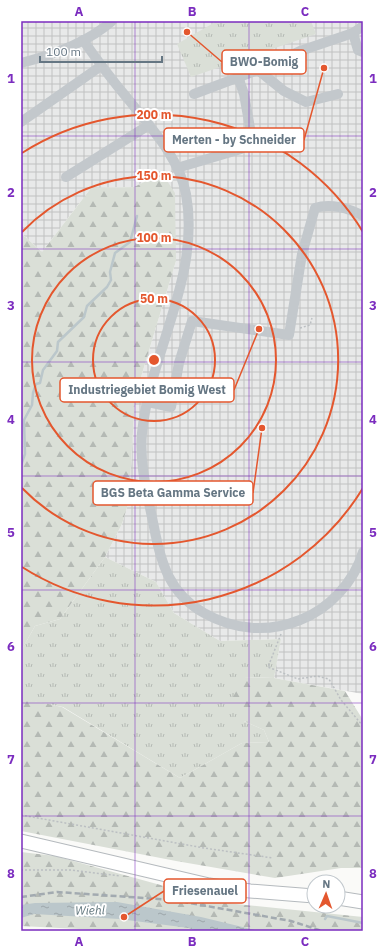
<svg xmlns="http://www.w3.org/2000/svg" width="384" height="952" viewBox="0 0 384 952" font-family="'IBM Plex Sans',sans-serif">
<style>
.industrial{fill:url(#industrial-grid)}
.grass{fill:url(#grass-tufts)}
.forest{fill:url(#forest-firs)}
.water{fill:url(#water-ripples)}
.lines{fill:none;stroke-linecap:round;stroke-linejoin:round}
.stream{stroke:#bbc7cb;stroke-width:2.5}
.major-casing{stroke:#b5babe;stroke-width:15}
.path{stroke:#bbbfc2;stroke-width:1.5;stroke-dasharray:2 2;stroke-linecap:butt}
.minor{stroke:#c3c8cc;stroke-width:10}
.major{stroke:#fff;stroke-width:13}
.rail{stroke:#a2aab0;stroke-width:2.5;stroke-dasharray:6 3;stroke-linecap:butt}
.grid{fill:none;stroke:#7b2cbf;stroke-width:1;stroke-opacity:0.55}
.ring{fill:none;stroke:#e4572e;stroke-width:2}
.labels{text-anchor:middle;dominant-baseline:central;stroke-width:4;stroke-linejoin:round;paint-order:stroke}
.water-label{font-size:12px;font-style:italic;fill:#60757c;stroke:#fff}
.centre{fill:#e4572e;stroke:#fff;stroke-width:2}
.ring-label{font-size:12px;text-anchor:middle;font-weight:bold;fill:#e4572e;stroke:#fff;stroke-width:4;stroke-linejoin:round;paint-order:stroke}
.leader{fill:none;stroke:#e4572e;stroke-width:1.5}
.callout-dot{fill:#e4572e;stroke:#fff;stroke-width:1.5}
.callout{fill:#fff;stroke:#e4572e;stroke-width:1.5}
.callout-label{font-size:12px;text-anchor:middle;font-weight:bold;fill:#657683}
.neatline{fill:none;stroke:#7b2cbf;stroke-width:1.5}
.grid-label{font-size:13px;text-anchor:middle;font-weight:bold;fill:#7b2cbf}
</style>
<defs>
<pattern id="industrial-grid" width="8" height="8" patternUnits="userSpaceOnUse"><rect width="8" height="8" fill="#e8e9e9"/><path d="M0 4h8M4 0v8" fill="none" stroke="#c0c1c2"/></pattern>
<pattern id="grass-tufts" width="24" height="20" patternUnits="userSpaceOnUse"><rect width="24" height="20" fill="#dadfd7"/><path d="M3 7l-1-3M5 7V3M7 7l1-3M15 17l-1-3M17 17v-4M19 17l1-3" fill="none" stroke="#b4b9b4"/></pattern>
<pattern id="forest-firs" width="22" height="20" patternUnits="userSpaceOnUse"><rect width="22" height="20" fill="#dadfd7"/><path d="M5 1l3.5 6h-7zM16 11l3.5 6h-7z" fill="#b4b9b4"/></pattern>
<pattern id="water-ripples" width="26" height="14" patternUnits="userSpaceOnUse"><rect width="26" height="14" fill="#bbc7cb"/><path d="M2 4q2-2 4 0t4 0M15 11q2-2 4 0t4 0" fill="none" stroke="#9ca6aa"/></pattern>
</defs>
<rect width="100%" height="100%" fill="#fafaf8"/>
<path class="industrial" d="M21,21H363V694L274,678L281,639L220,641L174,613L156,582L105,557L122,524L129,501L135,397L176,261L162,173L134,187L91,188L42,252L21,233Z"/>
<g class="grass">
<path d="M217,21H311L316,34L191,77L177,44Z"/>
<path d="M105,557L156,582L174,613L220,641L281,639L274,678L244,677V721L264,730L269,742L242,743L180,778L63,707L22,699L21,651L35,626L60,619Z"/>
</g>
<g class="forest">
<path d="M162,173L175,193L176,261L135,397L129,501L122,524L105,557L60,619L35,626L21,651V270L23,266L21,263V233L42,252L91,188L134,187Z"/>
<path d="M244,677L274,678L345,691L363,720V868H341L275,878L176,861L21,831V698L62,707L180,778L242,743L269,742L264,730L244,721L233,697Z"/>
<path d="M21,852L55,856L226,903L363,917V931H118L21,926Z"/>
</g>
<path class="water" d="M117,902L201,917L259,931H197L189,928L119,919L34,914L21,918V905L35,903Z"/>
<g class="lines">
<g class="stream">
<path d="M21,465L25,454L24,420L32,405L33,393L36,384L40,383L43,370L57,351L58,342L84,317L87,306L107,287L111,280L110,272L115,253L130,242L137,216"/>
<path d="M325,919L327,916L363,923"/>
</g>
<defs>
<g id="major">
<path d="M21,841L209,885L250,891L314,896"/>
<path d="M338,898L363,902"/>
</g>
</defs>
<use href="#major" class="major-casing"/>
<g class="path">
<path d="M300,328L310,325L312,318"/>
<path d="M281,634L268,667L298,679L317,676L329,679L341,700L363,726"/>
<path d="M21,815L204,848L273,858"/>
<path d="M21,870H71L120,876"/>
</g>
<g class="minor">
<path d="M353,33L358,50L363,52"/>
<path d="M83,40C97,60 112,80 128,99C151,128 179,157 186,194C201,277 150,352 142,433C139,464 148,497 154,527C161,564 170,594 204,613C234,630 268,633 300,620C329,609 354,582 363,552"/>
<path d="M21,63C53,55 87,43 112,21"/>
<path d="M258,70L284,91L306,102L338,94"/>
<path d="M194,94L258,70L300,51L353,33L363,26"/>
<path d="M21,122L101,66"/>
<path d="M177,168L241,149L250,128L244,94L238,77"/>
<path d="M66,177L149,125"/>
<path d="M148,402L171,407L179,363L192,321L289,335L302,254L315,208C330,203 349,208 363,216"/>
</g>
<use href="#major" class="major"/>
<path class="rail" d="M21,897L57,892L173,900L291,921L322,931"/>
</g>
<path class="grid" d="M135,21V931M249,21V931M21,136H363M21,249H363M21,362H363M21,476H363M21,590H363M21,703H363M21,816H363"/>
<g class="ring">
<circle cx="154" cy="360" r="61"/>
<circle cx="154" cy="360" r="122"/>
<path d="M22 232A184 184 0 1 1 22 488"/>
<path d="M363 488A245 245 0 0 1 22 567M22 153A245 245 0 0 1 363 232"/>
</g>
<g class="labels">
<g class="water-label">
<text transform="translate(90 910) rotate(-1)">Wiehl</text>
</g>
</g>
<circle cx="154" cy="360" r="6" class="centre"/>
<g class="ring-label">
<text x="154" y="119">200 m</text>
<text x="154" y="180">150 m</text>
<text x="154" y="242">100 m</text>
<text x="154" y="303">50 m</text>
</g>
<path class="leader" d="M187 32L222 62M324 68L304 140M259 329L234 390M262 428L253 493M124 917L164 891"/>
<g class="callout-dot">
<circle cx="187" cy="32" r="4"/>
<circle cx="324" cy="68" r="4"/>
<circle cx="259" cy="329" r="4"/>
<circle cx="262" cy="428" r="4"/>
<circle cx="124" cy="917" r="4"/>
</g>
<g class="callout">
<rect x="222" y="50" width="84" height="24" rx="4"/>
<rect x="164" y="128" width="140" height="24" rx="4"/>
<rect x="60" y="378" width="174" height="24" rx="4"/>
<rect x="93" y="481" width="160" height="24" rx="4"/>
<rect x="164" y="879" width="82" height="24" rx="4"/>
</g>
<g class="callout-label">
<text x="264" y="66">BWO-Bomig</text>
<text x="234" y="144">Merten - by Schneider</text>
<text x="147" y="394">Industriegebiet Bomig West</text>
<text x="173" y="497">BGS Beta Gamma Service</text>
<text x="205" y="895">Friesenauel</text>
</g>
<rect width="384" height="952" fill="none" stroke="#ffffff" stroke-width="44"/>
<g transform="translate(326 894) rotate(2)"><circle r="19" fill="#ffffff" stroke="#c1c8cd"/>
<path d="M0-3L7 15L0 10L-7 15Z" fill="#e4572e"/>
<text y="-6" font-size="11" font-weight="bold" text-anchor="middle" fill="#657683">N</text>
</g>
<path d="M40 56v6h122v-6" fill="none" stroke="#657683" stroke-width="2"/>
<text x="46" y="56" font-size="12" fill="#657683" stroke="#ffffff" stroke-width="3" paint-order="stroke">100 m</text>
<rect x="22" y="22" width="340" height="908" class="neatline"/>
<g class="grid-label">
<text x="79" y="16">A</text>
<text x="192" y="16">B</text>
<text x="305" y="16">C</text>
<text x="11" y="83">1</text>
<text x="373" y="83">1</text>
<text x="11" y="197">2</text>
<text x="373" y="197">2</text>
<text x="11" y="310">3</text>
<text x="373" y="310">3</text>
<text x="11" y="424">4</text>
<text x="373" y="424">4</text>
<text x="11" y="537">5</text>
<text x="373" y="537">5</text>
<text x="11" y="651">6</text>
<text x="373" y="651">6</text>
<text x="11" y="764">7</text>
<text x="373" y="764">7</text>
<text x="11" y="878">8</text>
<text x="373" y="878">8</text>
<text x="79" y="946">A</text>
<text x="192" y="946">B</text>
<text x="305" y="946">C</text>
</g>
</svg>
